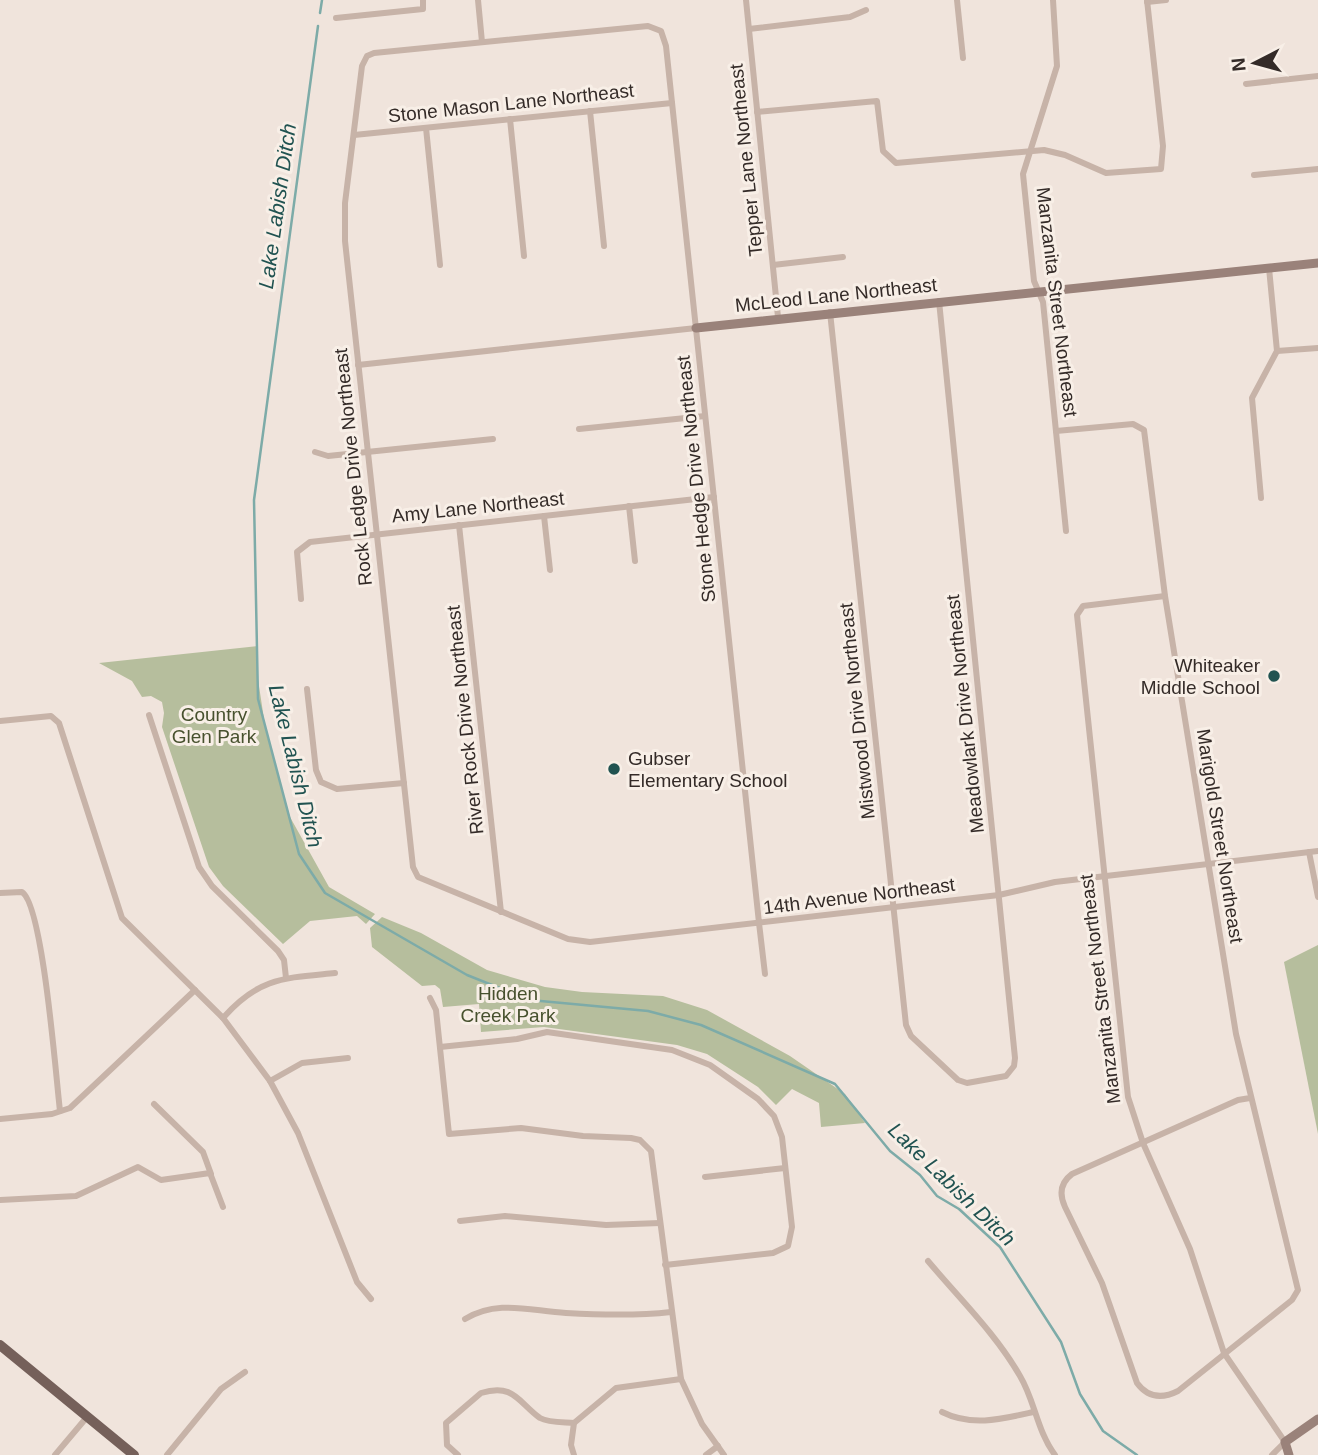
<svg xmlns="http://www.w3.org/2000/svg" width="1318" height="1455" viewBox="0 0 1318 1455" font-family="Helvetica,sans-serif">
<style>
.green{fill:#b6be9d}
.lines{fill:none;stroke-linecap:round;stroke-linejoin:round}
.stream{stroke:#7daba8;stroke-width:2.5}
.street{stroke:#c7b3a8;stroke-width:6}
.secondary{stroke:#9a827a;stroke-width:9}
.primary{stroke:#75605a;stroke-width:10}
.poi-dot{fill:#215351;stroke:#f8efe7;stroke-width:2.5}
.labels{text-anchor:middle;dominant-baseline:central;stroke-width:6;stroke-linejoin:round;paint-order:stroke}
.street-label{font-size:19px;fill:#342b28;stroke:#f8efe7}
.poi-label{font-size:19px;fill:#342b28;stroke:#f8efe7;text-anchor:end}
.park-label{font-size:19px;fill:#47512e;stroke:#f8efe7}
.water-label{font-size:21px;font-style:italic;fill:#215351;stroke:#f8efe7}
</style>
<rect width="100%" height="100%" fill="#f0e4dc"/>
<g class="green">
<path d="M258,646L257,673L266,732L290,817L329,887L375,914L366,924L357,916L310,921L283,944L223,886L209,867L162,727L164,713L162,702L151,696L142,697L132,681L99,663Z"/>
<path d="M382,917L421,933L487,970L545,987L582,992L663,996L707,1010L790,1056L845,1094L865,1123L821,1127L819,1103L792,1089L776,1105L758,1087L707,1054L677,1045L544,1027L481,1032L479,1004L443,1007L440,989L435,985L422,986L372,947L370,928Z"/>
<path d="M1318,945V1134L1284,962Z"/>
</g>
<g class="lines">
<g class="stream">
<path d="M320,13L322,0"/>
<path d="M318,26L254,500L258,699L299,854L325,893L467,975L530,1000L648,1011L701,1025L835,1084L890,1151L920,1175L937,1196L959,1209L1000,1247L1061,1342L1080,1394L1103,1431L1137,1455"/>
</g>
<g class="street">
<path d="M478,0L482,42"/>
<path d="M746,0L778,317"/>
<path d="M957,0L963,58"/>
<path d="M1053,0L1057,66L1023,174L1034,281L1043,302L1066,531"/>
<path d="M1147,2L1166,0"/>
<path d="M336,18L423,9V0"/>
<path d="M749,29L850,17L866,10"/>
<path d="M1246,84L1318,76"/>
<path d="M590,111L604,246"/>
<path d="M757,112L877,101L883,151L896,163L1044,150L1065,155L1106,173L1161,169L1163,146L1147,0"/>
<path d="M510,119L524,256"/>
<path d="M426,128L440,265"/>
<path d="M354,135L672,103"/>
<path d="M1254,175L1318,169"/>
<path d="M773,265L843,257"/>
<path d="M830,312L906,1025L911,1036L958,1080L967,1083L1006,1076L1014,1066L1015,1058L939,301"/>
<path d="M1277,351L1318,348"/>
<path d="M358,365L696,328"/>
<path d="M579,429L705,416"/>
<path d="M1056,431L1133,424L1144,430L1165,596L1236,1034L1298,1290L1292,1300L1178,1391C1162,1399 1148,1398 1137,1383L1102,1283L1065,1207C1059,1194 1060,1183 1072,1174L1238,1100L1250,1098"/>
<path d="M315,452L328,456L493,439"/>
<path d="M1261,498L1252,398L1277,351L1269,268"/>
<path d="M629,506L635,561"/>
<path d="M544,516L550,570"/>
<path d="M459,525L501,912"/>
<path d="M1165,596L1083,606L1077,615L1128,1097L1143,1143L1190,1249L1224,1353L1285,1442L1272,1455"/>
<path d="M301,599L297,552L310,542L714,497"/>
<path d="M307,689L316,770L321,782L337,789L404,783"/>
<path d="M149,715L199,867L212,886L278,951L284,960L286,978"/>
<path d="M0,721L51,716L59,723L122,918L223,1018L270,1081L298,1133L357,1282L371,1299"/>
<path d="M1309,852L1318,897"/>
<path d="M0,893L22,892C43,905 56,1078 60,1111"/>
<path d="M765,974L759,923C729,631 696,339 666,46L661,31L648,26L374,53L367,56L362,66L345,203V241L413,867L418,877L568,939L590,942L999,895L1055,882L1318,851"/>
<path d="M430,998L436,1010L449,1134L521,1128L583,1136L631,1138L640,1140L651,1151L681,1379L702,1424L724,1455"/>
<path d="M223,1018C259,977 285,978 335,973"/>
<path d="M440,1047L517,1039L547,1032L672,1050L710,1065L758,1099L774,1116L782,1137L792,1227L788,1246L773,1253L665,1265"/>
<path d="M270,1081L302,1063L348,1058"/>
<path d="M154,1104L203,1152L211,1174"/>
<path d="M0,1119L52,1114L70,1108L195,990"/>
<path d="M705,1177L785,1168"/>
<path d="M0,1200L76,1196L138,1167L161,1180L210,1173L223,1207"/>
<path d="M460,1221L505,1216L606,1225L660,1223"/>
<path d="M928,1261C959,1298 996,1334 1020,1376C1035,1401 1037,1431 1055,1455"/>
<path d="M465,1319C498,1299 530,1311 566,1313C601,1315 636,1316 671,1312"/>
<path d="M942,1412C972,1427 1002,1419 1033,1412"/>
<path d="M55,1455L87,1417"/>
<path d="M167,1455L221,1389L245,1372"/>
<path d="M458,1455L447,1445L446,1423L481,1393C514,1383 518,1402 540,1418C549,1423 565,1422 574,1423"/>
<path d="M574,1455L571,1445L574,1423L616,1388L681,1379"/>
<path d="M706,1455L718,1446"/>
</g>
<g class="secondary">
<path d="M696,328L1318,263"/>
<path d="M1289,1455L1285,1442L1318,1419"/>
</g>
<path class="primary" d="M0,1345L134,1455"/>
</g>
<g class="poi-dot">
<circle cx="1274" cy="676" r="7"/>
<circle cx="614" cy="769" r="7"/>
</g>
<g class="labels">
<g class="street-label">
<text transform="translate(511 103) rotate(-6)">Stone Mason Lane Northeast</text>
<text transform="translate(746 160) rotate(-96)">Tepper Lane Northeast</text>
<text transform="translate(836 295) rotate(-6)">McLeod Lane Northeast</text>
<text transform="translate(1057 302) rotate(83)">Manzanita Street Northeast</text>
<text transform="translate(353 467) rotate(-96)">Rock Ledge Drive Northeast</text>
<text transform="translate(696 479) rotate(-96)">Stone Hedge Drive Northeast</text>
<text transform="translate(478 507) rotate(-6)">Amy Lane Northeast</text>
<text transform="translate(857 711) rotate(-96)">Mistwood Drive Northeast</text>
<text transform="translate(965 714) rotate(-96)">Meadowlark Drive Northeast</text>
<text transform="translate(465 720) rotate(-96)">River Rock Drive Northeast</text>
<text transform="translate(1220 836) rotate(81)">Marigold Street Northeast</text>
<text transform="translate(859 896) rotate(-7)">14th Avenue Northeast</text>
<text transform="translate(1100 989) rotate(-97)">Manzanita Street Northeast</text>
</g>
<g class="poi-label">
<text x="1260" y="665">Whiteaker<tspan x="1260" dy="22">Middle School</tspan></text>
<text x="628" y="758" text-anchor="start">Gubser<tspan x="628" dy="22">Elementary School</tspan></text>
</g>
<g class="park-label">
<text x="214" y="714">Country<tspan x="214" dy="22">Glen Park</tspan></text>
<text x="508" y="993">Hidden<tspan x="508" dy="22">Creek Park</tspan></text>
</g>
<g class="water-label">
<text transform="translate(277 206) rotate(-82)">Lake Labish Ditch</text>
<text transform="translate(296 766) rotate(76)">Lake Labish Ditch</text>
<text transform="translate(952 1184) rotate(44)">Lake Labish Ditch</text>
</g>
</g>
<g transform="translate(1255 63) rotate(264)" stroke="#f8efe7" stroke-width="5" paint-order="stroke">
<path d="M0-5L12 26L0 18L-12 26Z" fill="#342b28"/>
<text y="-10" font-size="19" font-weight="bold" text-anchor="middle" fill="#342b28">N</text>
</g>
</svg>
